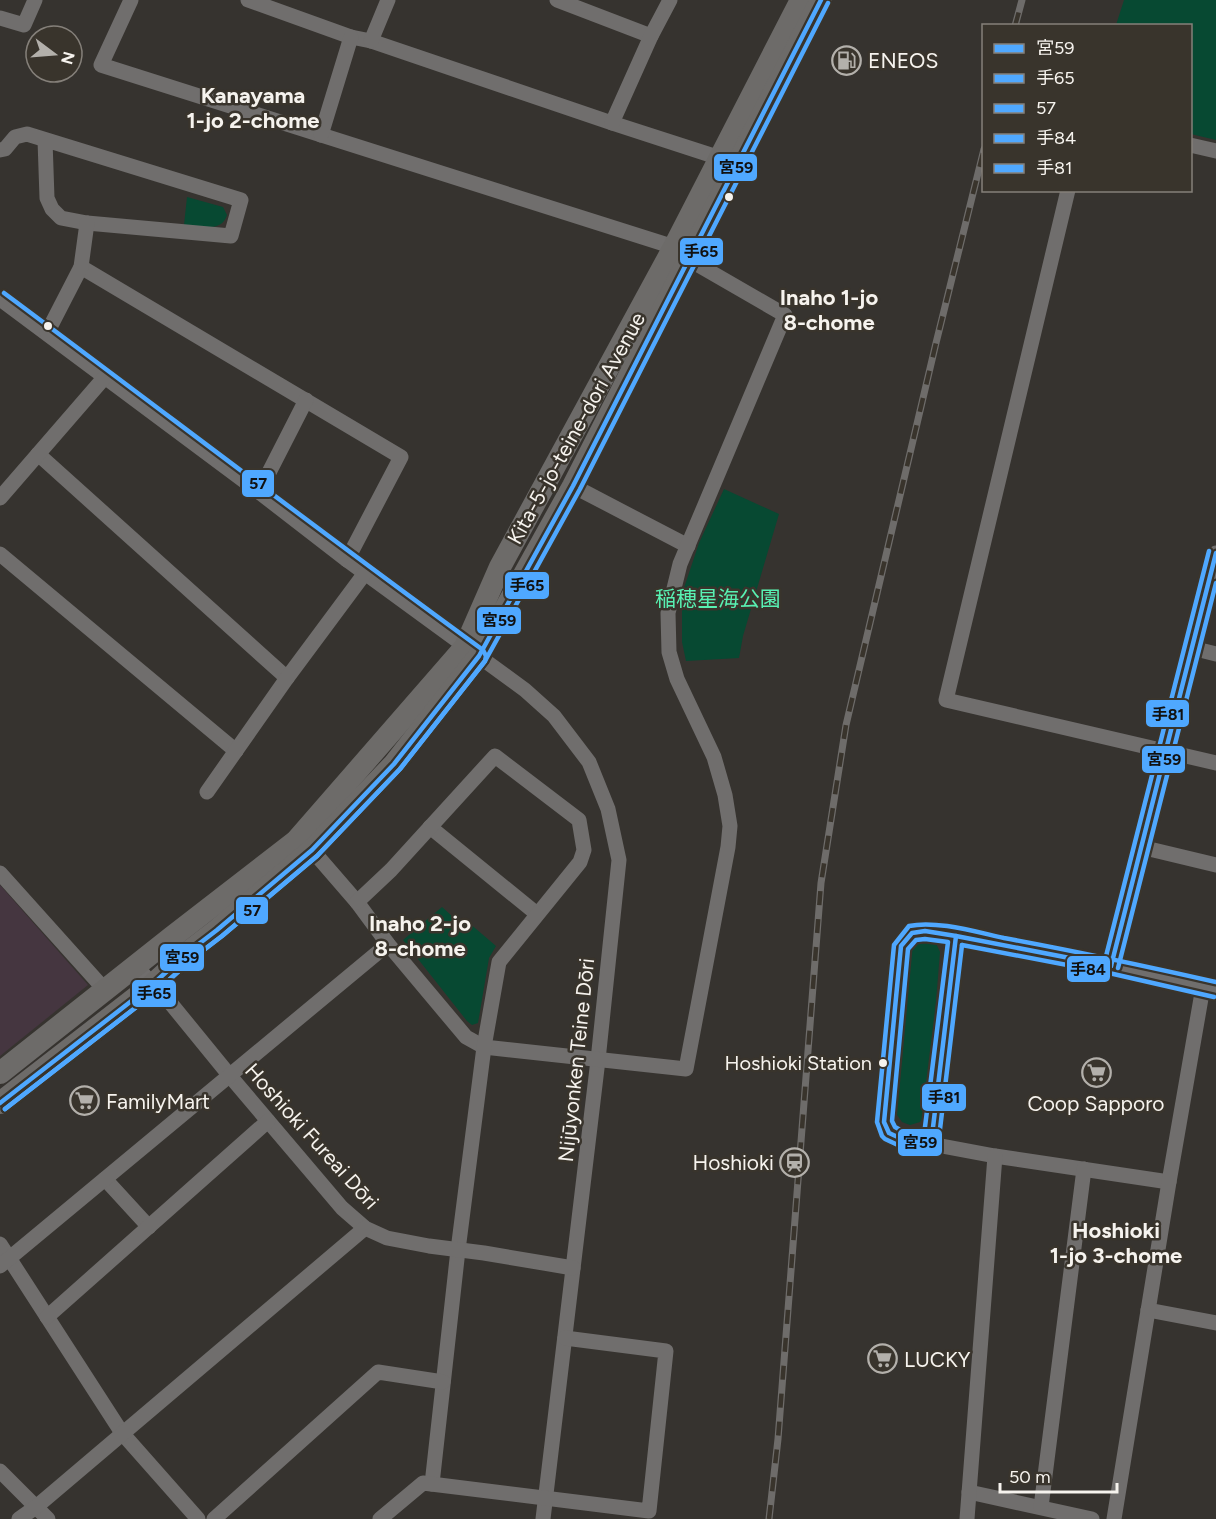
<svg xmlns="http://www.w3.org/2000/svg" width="1216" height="1519" viewBox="0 0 1216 1519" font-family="Figtree,'Noto Sans JP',sans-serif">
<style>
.medical{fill:#453640}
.green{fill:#074932}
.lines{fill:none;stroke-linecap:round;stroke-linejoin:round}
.minor{stroke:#706e6d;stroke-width:15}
.highway{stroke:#6d6b69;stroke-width:22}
.rail-casing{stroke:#6e6c6a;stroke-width:7}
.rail{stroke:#39342c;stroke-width:4.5;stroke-dasharray:14;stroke-linecap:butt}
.bus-1-casing{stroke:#39342c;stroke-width:9}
.bus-2-casing{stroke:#39342c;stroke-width:9}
.bus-3-casing{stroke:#39342c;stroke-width:9}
.bus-4-casing{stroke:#39342c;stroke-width:9}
.bus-5-casing{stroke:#39342c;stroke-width:9}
.bus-1{stroke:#4fa8ff;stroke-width:4.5}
.bus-2{stroke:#4fa8ff;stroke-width:4.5}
.bus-3{stroke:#4fa8ff;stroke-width:4.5}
.bus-4{stroke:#4fa8ff;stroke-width:4.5}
.bus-5{stroke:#4fa8ff;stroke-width:4.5}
.bus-dot{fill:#f6f3ee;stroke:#39342c;stroke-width:2}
.labels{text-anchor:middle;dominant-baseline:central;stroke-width:5;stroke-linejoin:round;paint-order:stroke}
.bus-label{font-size:20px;fill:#f6f3ee;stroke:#39342c;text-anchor:end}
.poi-label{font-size:21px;fill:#f6f3ee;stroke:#39342c;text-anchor:start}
.street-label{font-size:21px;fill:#f6f3ee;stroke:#39342c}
.park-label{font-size:21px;fill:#58f1b2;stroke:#39342c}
.neighbourhood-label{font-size:22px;font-weight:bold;fill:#f6f3ee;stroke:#39342c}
.line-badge{stroke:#39342c;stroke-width:2}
.pale-badge-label{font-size:16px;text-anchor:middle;font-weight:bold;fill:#111}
</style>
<rect width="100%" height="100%" fill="#36332f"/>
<path class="medical" d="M0,885L88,985L0,1056Z"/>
<g class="green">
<path d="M1124,0H1216V140L1191,134L1190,26L1116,25Z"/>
<path d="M187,197L223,207L227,215C222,233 199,226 184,225Z"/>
<path d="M724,489L779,514L743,636L739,658L686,661L682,642V594L699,543Z"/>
<path d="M442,907L463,926L468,922L496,946L489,958L478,1023L472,1025L467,1021L403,940Z"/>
<path d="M926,938L936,943L940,952L927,1112L920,1122L910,1125L902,1122L895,1112L909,948L916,941Z"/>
</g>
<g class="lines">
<g class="minor">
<path d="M131,0L101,65L674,247"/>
<path d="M248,0L351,37L371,41L612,123L720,158"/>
<path d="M557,0L651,36"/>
<path d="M0,18L24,25L35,0"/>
<path d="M371,41L388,0"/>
<path d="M612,123L651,36L670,0"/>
<path d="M321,135L351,37"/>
<path d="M1190,145L1216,151"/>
<path d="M0,150L5,149L15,137L27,134L241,200L231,236L87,223L61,218L52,209L47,198L45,140"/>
<path d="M1068,190L946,700L1216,763"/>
<path d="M81,267L401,457L347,560"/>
<path d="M0,299L259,492L347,560L525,690L554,716L589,762L608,809L619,860L598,1060L543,1519"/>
<path d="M47,333L81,267L87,223"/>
<path d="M38,454L287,678"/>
<path d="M573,486L688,546"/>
<path d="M259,492L306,400"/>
<path d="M0,498L104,378"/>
<path d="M0,554L236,751"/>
<path d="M1192,648L1216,654"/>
<path d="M207,792L287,678L365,573"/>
<path d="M430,827L537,914"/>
<path d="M1141,847L1216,865"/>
<path d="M312,850L357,902L388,944L466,1037L484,1047L686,1069L728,847L730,826L725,795L714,757L677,679L669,652L668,613L680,564L785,315L688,259"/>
<path d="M0,873L105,990"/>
<path d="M357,902L391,870L495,756L579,820L584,850L580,862L499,962L484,1047L458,1250L432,1484"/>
<path d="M956,936L1111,966L1216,990"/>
<path d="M136,965L152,985L168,1000L230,1076L342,1208L365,1228L387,1238L429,1246L484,1253L573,1268"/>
<path d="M1111,966L1216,553"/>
<path d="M931,1144L995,1156L1169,1182"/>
<path d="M105,1179L149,1227"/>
<path d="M0,1244L122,1433L198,1519"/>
<path d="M0,1266L388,944"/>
<path d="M1148,1310L1216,1323"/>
<path d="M47,1317L268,1121"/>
<path d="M0,1471L48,1519"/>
<path d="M969,1492L1092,1519"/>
<path d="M1041,1507L1084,1169"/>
<path d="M19,1519L36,1507L365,1228"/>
<path d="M214,1519L378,1372L443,1382"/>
<path d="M380,1519L423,1483L649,1511L666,1351L565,1338"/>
<path d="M967,1519L995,1156"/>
<path d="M1114,1519L1169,1182L1203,987"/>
</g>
<g class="highway">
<path d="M0,1073L172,937L296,841L465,647L500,567L674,247L801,0"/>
<path d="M0,1103L152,985L187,953L217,930L312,850L394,764L479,656L573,486L821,0"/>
</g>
<defs>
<g id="rail">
<path d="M1015,26L1022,0"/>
<path d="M769,1519L778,1439L821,883L846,725L936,343L984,149"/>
</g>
</defs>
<use href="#rail" class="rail-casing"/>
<use href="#rail" class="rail"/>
<defs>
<g id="bus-1">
<path d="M925,931L956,936L931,1144L902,1139L889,1133L884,1122L901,946L912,933Z"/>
<path d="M956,936L1111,966"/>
<path d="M1111,966L1216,553"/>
<path d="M0,1103L152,985L187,953L217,930L312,850L394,764L479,656L573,486L821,0"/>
</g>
<path id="bus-2" d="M5,1109L157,991L192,959L222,936L317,856L400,769L485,661L580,489L828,3"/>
<path id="bus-3" d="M4,293C164,412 322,533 483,650L486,656L485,661L400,769L317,856L222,936L192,959L157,991L5,1109"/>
<g id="bus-4">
<path d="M925,939L948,942L924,1135L904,1132L895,1127L892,1121L908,949L916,940Z"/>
<path d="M962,945L1109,973L1214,997"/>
<path d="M1118,968L1216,583"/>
</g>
<g id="bus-5">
<path d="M962,945L938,1146L935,1150L931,1151L900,1146L885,1139L882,1136L877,1122L894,945L909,926C936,920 976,932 1004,938C1075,951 1145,966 1216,982"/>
<path d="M1104,964L1209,551"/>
</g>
</defs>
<use href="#bus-1" class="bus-1-casing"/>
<use href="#bus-2" class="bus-2-casing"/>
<use href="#bus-3" class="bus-3-casing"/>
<use href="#bus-4" class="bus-4-casing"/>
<use href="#bus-5" class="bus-5-casing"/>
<use href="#bus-1" class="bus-1"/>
<use href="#bus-2" class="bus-2"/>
<use href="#bus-3" class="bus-3"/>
<use href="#bus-4" class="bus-4"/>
<use href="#bus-5" class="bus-5"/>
</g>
<defs>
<symbol id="fuel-ring" viewBox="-11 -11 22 22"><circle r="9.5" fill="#39342c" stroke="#b3b0ab" stroke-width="1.5"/><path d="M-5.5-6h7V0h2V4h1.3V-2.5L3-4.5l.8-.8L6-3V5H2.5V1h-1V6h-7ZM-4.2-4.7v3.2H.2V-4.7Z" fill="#b3b0ab"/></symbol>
<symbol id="supermarket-ring" viewBox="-11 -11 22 22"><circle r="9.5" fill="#39342c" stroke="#b3b0ab" stroke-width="1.5"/><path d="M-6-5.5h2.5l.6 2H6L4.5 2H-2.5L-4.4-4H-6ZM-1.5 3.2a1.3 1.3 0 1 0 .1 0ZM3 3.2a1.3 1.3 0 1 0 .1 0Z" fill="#b3b0ab"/></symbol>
<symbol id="station-ring" viewBox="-11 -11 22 22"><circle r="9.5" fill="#39342c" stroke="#b3b0ab" stroke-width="1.5"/><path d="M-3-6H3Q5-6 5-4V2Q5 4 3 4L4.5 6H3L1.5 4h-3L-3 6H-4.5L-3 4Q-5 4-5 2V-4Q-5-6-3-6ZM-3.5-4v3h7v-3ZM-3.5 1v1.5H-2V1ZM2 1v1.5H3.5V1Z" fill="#b3b0ab"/></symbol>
</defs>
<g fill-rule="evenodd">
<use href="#fuel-ring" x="830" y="44" width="33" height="33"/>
<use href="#supermarket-ring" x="1080" y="1056" width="33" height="33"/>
<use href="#supermarket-ring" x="68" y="1084" width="33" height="33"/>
<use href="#station-ring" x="778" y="1146" width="33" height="33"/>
<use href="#supermarket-ring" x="866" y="1342" width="33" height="33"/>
</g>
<g class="bus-dot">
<circle cx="729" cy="197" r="5"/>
<circle cx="48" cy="326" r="5"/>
<circle cx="883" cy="1063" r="5"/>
</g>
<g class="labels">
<g class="bus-label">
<text x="872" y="1063">Hoshioki Station</text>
</g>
<g class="poi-label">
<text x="868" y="60">ENEOS</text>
<text x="106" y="1101">FamilyMart</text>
<text x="1096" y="1103" text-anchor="middle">Coop Sapporo</text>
<text x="774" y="1162" text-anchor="end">Hoshioki</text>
<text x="904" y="1359">LUCKY</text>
</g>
<g class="street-label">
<text transform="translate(576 428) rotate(-61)">Kita-5-jo-teine-dori Avenue</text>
<text transform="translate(576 1060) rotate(-84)">Nijūyonken Teine Dōri</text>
<text transform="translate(312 1136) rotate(48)">Hoshioki Fureai Dōri</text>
</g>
<g class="park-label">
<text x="718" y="598">稲穂星海公園</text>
</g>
<g class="neighbourhood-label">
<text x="253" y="95">Kanayama<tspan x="253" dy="25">1-jo 2-chome</tspan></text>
<text x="829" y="297">Inaho 1-jo<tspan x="829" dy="25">8-chome</tspan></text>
<text x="420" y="923">Inaho 2-jo<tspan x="420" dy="25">8-chome</tspan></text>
<text x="1116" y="1230">Hoshioki<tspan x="1116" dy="25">1-jo 3-chome</tspan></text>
</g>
</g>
<g class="line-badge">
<rect x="713" y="153" width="45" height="29" rx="6" fill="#4fa8ff"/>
<rect x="679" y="237" width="45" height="29" rx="6" fill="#4fa8ff"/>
<rect x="241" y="469" width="34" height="29" rx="6" fill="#4fa8ff"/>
<rect x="504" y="571" width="46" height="29" rx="6" fill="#4fa8ff"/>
<rect x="476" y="606" width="46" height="29" rx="6" fill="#4fa8ff"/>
<rect x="1145" y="699" width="45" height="29" rx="6" fill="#4fa8ff"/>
<rect x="1141" y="745" width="45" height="29" rx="6" fill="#4fa8ff"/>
<rect x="235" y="896" width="34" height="29" rx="6" fill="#4fa8ff"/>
<rect x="159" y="943" width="46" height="29" rx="6" fill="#4fa8ff"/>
<rect x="1066" y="955" width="45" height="28" rx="6" fill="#4fa8ff"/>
<rect x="131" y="979" width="46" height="29" rx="6" fill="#4fa8ff"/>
<rect x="921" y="1083" width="46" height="29" rx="6" fill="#4fa8ff"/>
<rect x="897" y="1128" width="46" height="29" rx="6" fill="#4fa8ff"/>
</g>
<g class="pale-badge-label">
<text x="736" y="173">宮59</text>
<text x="701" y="257">手65</text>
<text x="258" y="489">57</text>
<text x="527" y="591">手65</text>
<text x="499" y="626">宮59</text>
<text x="1168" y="720">手81</text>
<text x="1164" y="765">宮59</text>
<text x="252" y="916">57</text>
<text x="182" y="963">宮59</text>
<text x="1088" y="975">手84</text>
<text x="154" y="999">手65</text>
<text x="944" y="1103">手81</text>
<text x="920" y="1148">宮59</text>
</g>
<rect x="982" y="24" width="210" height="168" fill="#39342c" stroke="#85807a" stroke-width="1.5"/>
<rect x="994" y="44" width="30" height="9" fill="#4fa8ff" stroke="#85807a" stroke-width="1.5"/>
<text x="1036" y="54" font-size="18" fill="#f6f3ee">宮59</text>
<rect x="994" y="74" width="30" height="9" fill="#4fa8ff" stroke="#85807a" stroke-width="1.5"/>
<text x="1036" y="84" font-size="18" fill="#f6f3ee">手65</text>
<rect x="994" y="104" width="30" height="9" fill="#4fa8ff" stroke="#85807a" stroke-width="1.5"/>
<text x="1036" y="114" font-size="18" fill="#f6f3ee">57</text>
<rect x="994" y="134" width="30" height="9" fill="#4fa8ff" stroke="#85807a" stroke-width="1.5"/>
<text x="1036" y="144" font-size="18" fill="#f6f3ee">手84</text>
<rect x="994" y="164" width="30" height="9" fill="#4fa8ff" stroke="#85807a" stroke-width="1.5"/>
<text x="1036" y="174" font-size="18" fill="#f6f3ee">手81</text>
<g transform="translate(54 54) rotate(106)"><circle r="28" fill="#39342c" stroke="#85807a" stroke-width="1.5"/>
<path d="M0-4.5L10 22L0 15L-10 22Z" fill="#b3b0ab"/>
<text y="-9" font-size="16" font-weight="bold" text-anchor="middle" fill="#f6f3ee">N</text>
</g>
<path d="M1000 1483v9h117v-9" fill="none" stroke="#f6f3ee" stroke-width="3"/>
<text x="1009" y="1483" font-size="18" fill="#f6f3ee" stroke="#39342c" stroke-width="4.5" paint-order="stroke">50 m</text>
</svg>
